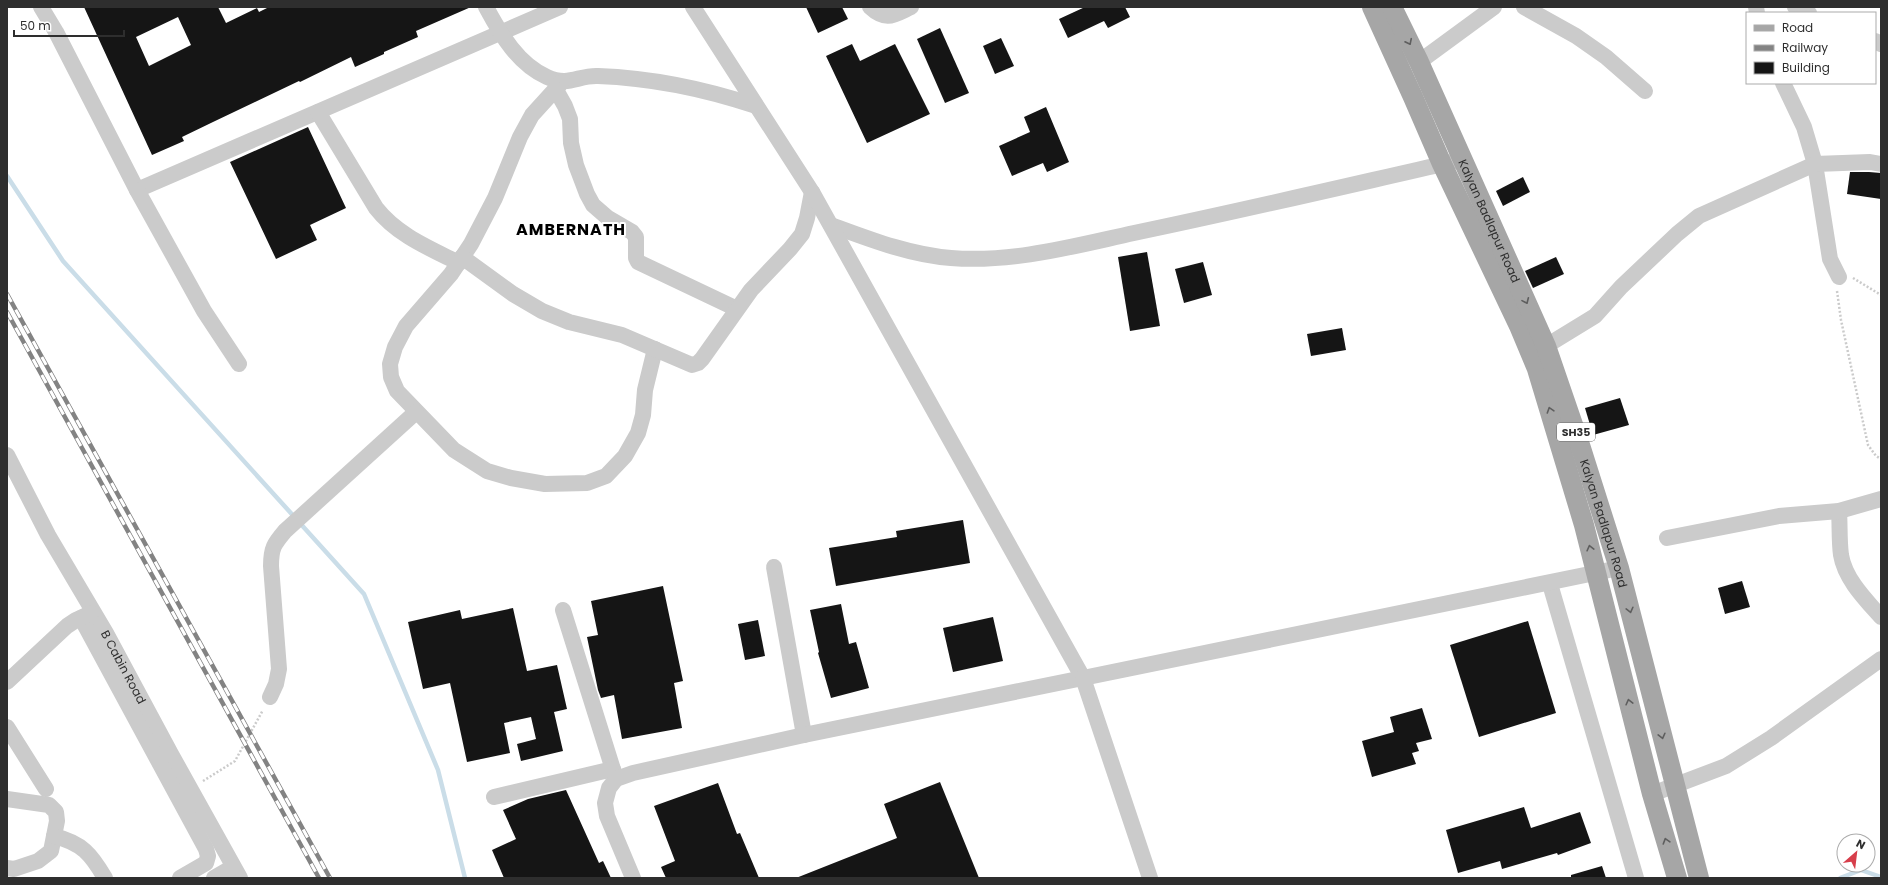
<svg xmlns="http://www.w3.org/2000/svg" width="1888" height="885" viewBox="0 0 1888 885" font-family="Poppins,sans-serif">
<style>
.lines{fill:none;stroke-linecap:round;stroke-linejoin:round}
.stream{stroke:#cadde8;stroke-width:4.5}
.building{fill:#151515;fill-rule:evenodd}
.path{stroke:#cbcbcb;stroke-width:2.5;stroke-dasharray:2 2;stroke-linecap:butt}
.minor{stroke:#cbcbcb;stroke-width:16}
.major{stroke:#a6a6a6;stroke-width:20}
.rail-casing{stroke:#838383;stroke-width:4.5}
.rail{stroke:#fff;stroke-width:3;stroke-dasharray:9;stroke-linecap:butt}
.oneway{stroke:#5e5e5e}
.labels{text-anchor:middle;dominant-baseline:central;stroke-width:4;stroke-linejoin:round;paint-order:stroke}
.shield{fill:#fff;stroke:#6d6d6d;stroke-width:1}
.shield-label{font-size:11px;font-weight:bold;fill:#2e2e2e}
.street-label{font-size:12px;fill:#2e2e2e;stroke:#fff}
.district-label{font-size:16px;font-weight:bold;letter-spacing:1px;fill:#000;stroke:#fff}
</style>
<rect width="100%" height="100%" fill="#fff"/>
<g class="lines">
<g class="stream">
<path d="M7,176L63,261L364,594L438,770L465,878"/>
<path d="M1840,878L1861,870L1881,877"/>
</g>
</g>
<g class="building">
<path d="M84,7H218L226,23L257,8L259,12L269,7H471L416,31L418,37L384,52V54L355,67L351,57L300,82L299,81L213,122L182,137L184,141L152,155ZM178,17L191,45L149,66L136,37Z"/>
<path d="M806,7H842L848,19L818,33Z"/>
<path d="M1085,7H1125L1130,17L1108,28L1104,21L1068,38L1059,19Z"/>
<path d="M940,28L969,93L945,103L917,39Z"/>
<path d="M1001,38L1014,66L995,74L983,46Z"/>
<path d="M852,44L860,61L895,44L930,114L867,143L826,56Z"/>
<path d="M1046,107L1069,162L1047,172L1043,163L1012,176L999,146L1030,132L1024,117Z"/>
<path d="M308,127L346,208L310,225L317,240L276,259L230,162Z"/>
<path d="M1850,172H1869L1881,173V199L1847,194Z"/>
<path d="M1523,177L1530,192L1503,206L1496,191Z"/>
<path d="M1147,252L1160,326L1130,331L1118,257Z"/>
<path d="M1556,257L1564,274L1533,288L1525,271Z"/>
<path d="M1203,262L1212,295L1184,303L1175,269Z"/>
<path d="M1342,328L1346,350L1311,356L1307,334Z"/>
<path d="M1620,398L1629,425L1593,435L1585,408Z"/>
<path d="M963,520L970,563L836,586L829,548L897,537L896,531Z"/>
<path d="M1742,581L1750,607L1725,614L1718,588Z"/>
<path d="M663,586L683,681L674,683L682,728L622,739L614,695L601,698L598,690L587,637L598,635L591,601Z"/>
<path d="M841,604L849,644L856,642L869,688L831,698L818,653L819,652L810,610Z"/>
<path d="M513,608L527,671L557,665L567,709L554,712L563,751L521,761L517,744L536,739L531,717L504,723L510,753L467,762L450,683L423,689L408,622L460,610L462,619Z"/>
<path d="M993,617L1003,661L953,672L943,628Z"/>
<path d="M758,620L765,656L745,660L738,624Z"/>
<path d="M1528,621L1556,713L1479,737L1450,645Z"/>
<path d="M1422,708L1432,739L1416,743L1419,751L1412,753L1416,764L1372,777L1362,741L1394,732L1390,717Z"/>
<path d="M940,782L979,878H796L897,838L884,804Z"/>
<path d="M718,783L737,834L740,833L759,878H666L661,867L675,861L654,806Z"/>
<path d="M566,790L599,863L603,861L611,878H504L492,850L516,839L503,810L528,799Z"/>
<path d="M1524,807L1531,828L1580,812L1591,843L1558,855L1557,853L1502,869L1500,861L1458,873L1446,830Z"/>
<path d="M1602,866L1606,878H1571V875Z"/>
</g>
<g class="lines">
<g class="path">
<path d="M1853,278L1881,295"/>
<path d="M1837,291L1841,320L1868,445L1876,456L1881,459"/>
<path d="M203,781L235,761L263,710"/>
</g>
<g class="minor">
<path d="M41,7L56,32L137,190L560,7"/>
<path d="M486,7C501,35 518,64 547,77C569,87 578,75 598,76C652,78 705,89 756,106"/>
<path d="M870,7C886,22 894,15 911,7"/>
<path d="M1524,7L1576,36L1606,57L1645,91"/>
<path d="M1756,7L1757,13"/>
<path d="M1795,7L1809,13"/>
<path d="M1875,41L1881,44"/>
<path d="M1419,62L1494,7"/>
<path d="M562,82L532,115L520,137L495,198L471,244L451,274L406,326L395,347L390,364L391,377L397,391L454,450L487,471L511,478L545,484L587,483L606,476L625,456L638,433L643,415L645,390L655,349"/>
<path d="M1783,83L1804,127L1815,164L1830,259L1839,277"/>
<path d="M556,90L565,106L570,119L571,143L576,165L587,194L593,205L608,218L632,232L636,237V258L638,262L737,309"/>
<path d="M318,112L376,208C397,235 429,248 459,263"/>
<path d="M137,190L204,311L239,364"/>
<path d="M831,225C869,239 910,255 951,258C1013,263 1074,246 1134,233C1240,211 1346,186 1452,162"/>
<path d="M462,257L513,294L542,311L569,322L622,335L692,365L698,363L702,359L751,290L790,249L802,234L807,218L812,192"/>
<path d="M1535,350L1546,346L1595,316L1621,287L1677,234L1699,216L1815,164L1870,162L1881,164"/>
<path id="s1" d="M7,455L48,535L106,633L171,754L240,878"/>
<path d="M1839,511C1840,525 1839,540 1841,555C1845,579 1865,599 1881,617"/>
<path d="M1667,538L1779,516L1839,511L1881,499"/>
<path d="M774,567L804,735"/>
<path d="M1550,584L1636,878"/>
<path d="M563,610L616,779"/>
<path d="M81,618L206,849L208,856L206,863L180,878"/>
<path d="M7,682L67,626L76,620L91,613"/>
<path d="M270,697L276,684L279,669L271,566C271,548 274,544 285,531L416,412"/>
<path d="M7,727L46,789"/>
<path d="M1652,794L1726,766L1771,738L1881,659"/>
<path d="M494,797L613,769"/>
<path d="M7,799L49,805L56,812L57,821L51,851L38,861L14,869L7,868"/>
<path d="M54,836C82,843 91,854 105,878"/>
<path d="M214,878L233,867"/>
<path d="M633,878L607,816L605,803L609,788L616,779L633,773L804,735L1083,678L812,192L693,7"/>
<path d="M1150,878L1083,678L1619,568"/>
</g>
<g class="major">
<path d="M1372,7L1413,97L1442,164L1519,326L1537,369L1584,525L1652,794L1677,878"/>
<path id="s2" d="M1392,7L1419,62L1546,346L1580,445L1619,568L1699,878"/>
</g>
<defs>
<g id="rail">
<path d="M7,294L330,878"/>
<path d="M7,312L319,878"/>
</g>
</defs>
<use href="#rail" class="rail-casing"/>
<use href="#rail" class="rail"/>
</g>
<defs><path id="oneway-chevron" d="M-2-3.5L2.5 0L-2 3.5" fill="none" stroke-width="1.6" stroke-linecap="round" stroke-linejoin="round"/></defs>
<g class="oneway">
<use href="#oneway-chevron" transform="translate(1409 42) rotate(64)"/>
<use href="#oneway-chevron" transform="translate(1526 301) rotate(66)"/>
<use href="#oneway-chevron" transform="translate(1550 410) rotate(-108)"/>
<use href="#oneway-chevron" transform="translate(1590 548) rotate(-104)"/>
<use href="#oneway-chevron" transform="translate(1630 610) rotate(76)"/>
<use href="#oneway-chevron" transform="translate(1629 702) rotate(-104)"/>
<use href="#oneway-chevron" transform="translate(1662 736) rotate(76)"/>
<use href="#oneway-chevron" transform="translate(1666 841) rotate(-107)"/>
</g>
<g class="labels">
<rect class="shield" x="1557" y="423" width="38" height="18" rx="3"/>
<g class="shield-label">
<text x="1576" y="432">SH35</text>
</g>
<g class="street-label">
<text stroke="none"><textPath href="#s2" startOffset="235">Kalyan Badlapur Road</textPath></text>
<text stroke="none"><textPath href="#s2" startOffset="559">Kalyan Badlapur Road</textPath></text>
<text stroke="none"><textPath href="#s1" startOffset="242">B Cabin Road</textPath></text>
</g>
<g class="district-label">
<text x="571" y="229">AMBERNATH</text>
</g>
</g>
<rect width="1888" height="885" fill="none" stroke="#2e2e2e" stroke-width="16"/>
<rect x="1746" y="12" width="130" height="72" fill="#ffffff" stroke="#ababab"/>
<rect x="1754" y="25" width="20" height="6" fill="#a6a6a6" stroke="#ababab"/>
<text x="1782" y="32" font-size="12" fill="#2e2e2e">Road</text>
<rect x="1754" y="45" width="20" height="6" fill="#838383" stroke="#ababab"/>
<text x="1782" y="52" font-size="12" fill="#2e2e2e">Railway</text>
<rect x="1754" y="62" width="20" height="12" fill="#151515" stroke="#ababab"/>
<text x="1782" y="72" font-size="12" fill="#2e2e2e">Building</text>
<g transform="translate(1856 853) rotate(28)"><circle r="19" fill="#ffffff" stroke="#ababab"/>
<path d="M0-3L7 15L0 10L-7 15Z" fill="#d73e4b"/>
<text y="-6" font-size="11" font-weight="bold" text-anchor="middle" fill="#2e2e2e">N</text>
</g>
<path d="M14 30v6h110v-6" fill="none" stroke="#2e2e2e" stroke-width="2"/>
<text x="20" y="30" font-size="12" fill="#2e2e2e" stroke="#ffffff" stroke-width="3" paint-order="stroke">50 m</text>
</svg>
